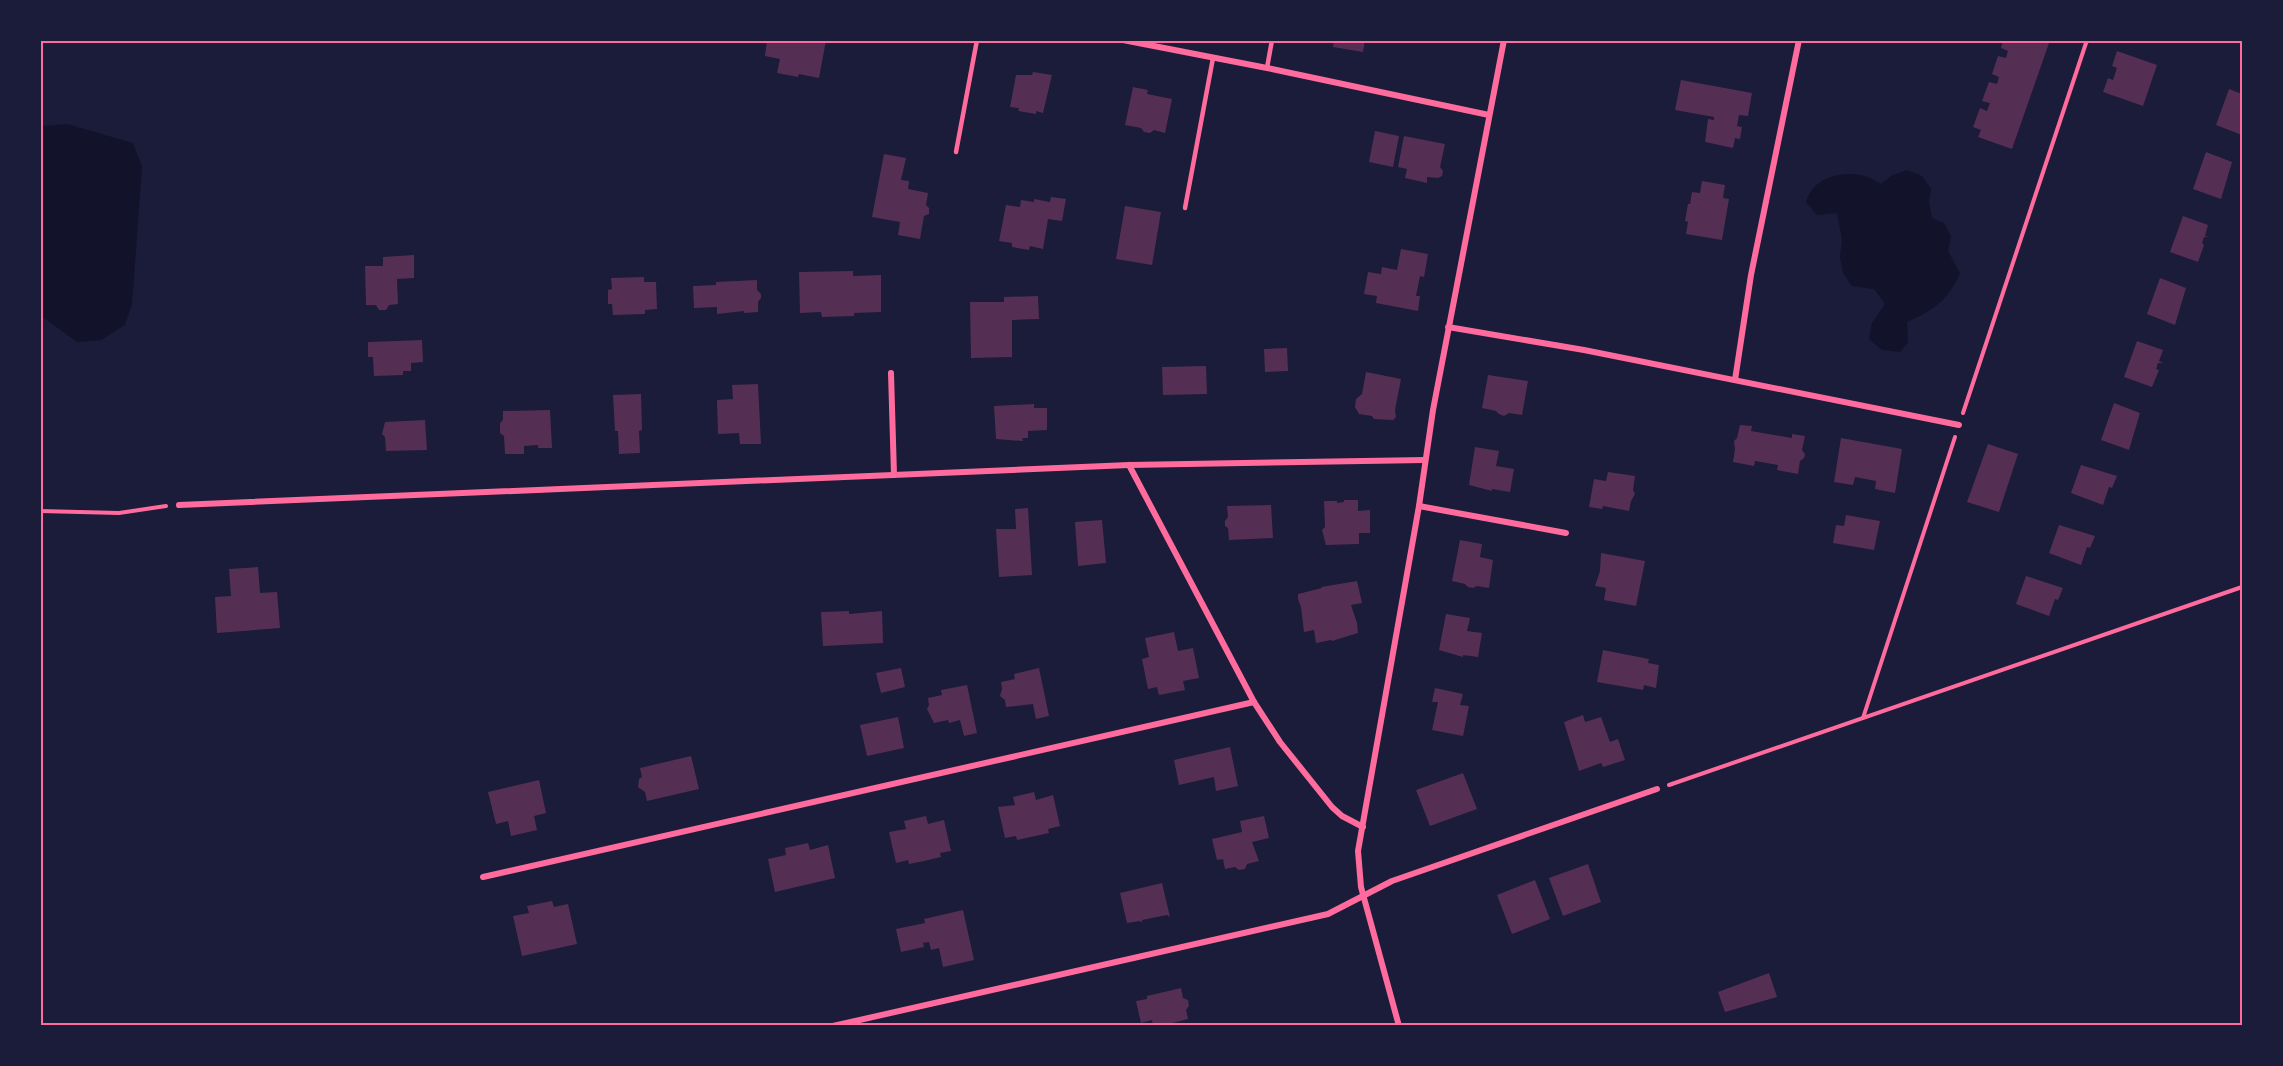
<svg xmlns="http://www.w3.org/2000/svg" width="2283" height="1066" viewBox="0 0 2283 1066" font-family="Jost,sans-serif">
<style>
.water{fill:#12122b}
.building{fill:#542f53}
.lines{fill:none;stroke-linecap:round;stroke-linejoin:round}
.path{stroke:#ff6b9d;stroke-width:4}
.service{stroke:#ff6b9d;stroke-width:4.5}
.minor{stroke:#ff6b9d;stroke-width:6}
.neatline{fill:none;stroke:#ff6b9d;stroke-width:2}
</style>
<rect width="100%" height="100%" fill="#1b1b3a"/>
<g class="water">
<path d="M67,124L133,143L142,167L132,304L125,325L101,340L77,342L40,315L41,132L43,126Z"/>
<path d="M1907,170L1922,176L1931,189L1929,202L1932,218L1944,223L1951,236L1948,251L1960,273C1949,300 1932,311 1907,322L1908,342L1900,352L1882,350L1869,339L1872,323L1885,304L1874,289L1852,286L1843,273L1840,257L1842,239L1837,213L1817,215L1806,202C1813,178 1841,170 1864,176C1870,177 1875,181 1881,184L1891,176Z"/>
</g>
<g class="building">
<path d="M767,40H826L819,78L799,74L798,77L777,73L780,59L765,56Z"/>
<path d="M1334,40H1365L1363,52L1333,47Z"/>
<path d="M2003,40H2042L2049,43L2012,149L1978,137L1981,130L1973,127L1980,108L1987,111L1990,103L1982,101L1989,82L1997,84L1999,77L1992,74L1998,56L2006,58L2008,51L2001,48Z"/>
<path d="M2117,51L2157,65L2143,106L2103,92L2108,78L2113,80L2117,68L2112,66Z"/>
<path d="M1033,72L1052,75L1043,113L1036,111V114L1018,111L1019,108L1010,107L1016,75H1032Z"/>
<path d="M1681,80L1752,93L1748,116L1739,115L1737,126L1742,127L1740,139L1735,138L1733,148L1705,142L1708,119L1714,120V117L1675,110Z"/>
<path d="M1133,87L1148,90L1147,94L1172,99L1165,133L1154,130L1150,133L1144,132L1141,128L1125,125Z"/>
<path d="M2229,89L2242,94V135L2216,125Z"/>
<path d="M1375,131L1399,136L1393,167L1369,162Z"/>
<path d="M1404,136L1445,144L1440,167L1443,171L1442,176L1438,178L1427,177V183L1405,178L1407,169L1398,167Z"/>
<path d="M2206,152L2232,162L2221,199L2193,189Z"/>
<path d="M884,154L906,158L901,180L909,181L908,189L928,193L926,205L929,208V214L924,216L920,239L898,235L900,222L872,217Z"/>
<path d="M1702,181L1725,185L1723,198L1729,199L1722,240L1686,234L1688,222L1685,221L1688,204H1690L1692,192L1700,193Z"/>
<path d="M1051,197L1066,199L1062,221L1048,219L1043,249L1030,246L1029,250L1012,247V243L999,241L1006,205L1020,207L1021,200L1034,202V199L1050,202Z"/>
<path d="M1125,206L1161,212L1152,265L1116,259Z"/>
<path d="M2183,216L2208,225L2205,236L2209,237H2204L2202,243L2204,245L2198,262L2170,252Z"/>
<path d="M1401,249L1428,254L1424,277L1420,276L1416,296H1420L1418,311L1376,303L1377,296L1364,294L1368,272L1381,274L1382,267L1397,270Z"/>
<path d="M414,255V278L397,279L398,304L389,305L386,310H379L376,305H366L365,266H383V257Z"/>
<path d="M853,271V276L881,275V312L854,313V316L822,317L821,312L800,313L799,272Z"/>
<path d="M644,277V282H656L657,309L645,310V314L613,315L612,304H608V290L612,289L611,278Z"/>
<path d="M2160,278L2186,288L2175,325L2147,314Z"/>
<path d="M757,280V290L761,294V298L758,302V312L744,313V311L717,314V307L694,308L693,286L716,285V282Z"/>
<path d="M1038,296L1039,319L1012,320V357L971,358L970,302H1004V297Z"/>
<path d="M422,340L423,362L411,363V371H403V375L374,376L373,357H368V342Z"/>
<path d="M2137,341L2163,350L2159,361L2163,363H2158L2156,369L2159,370L2152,387L2124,377Z"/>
<path d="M1287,348L1288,371L1265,372L1264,349Z"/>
<path d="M1206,366L1207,394L1163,395L1162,367Z"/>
<path d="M1366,372L1401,379L1395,410L1396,417L1393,420L1374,419L1372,416L1359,414L1355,407L1356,399L1362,394Z"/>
<path d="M1488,375L1528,381L1522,415L1509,413L1504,416L1499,414L1496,411L1482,408Z"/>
<path d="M758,384L761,444H740L739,433L718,434L717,400L733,399L732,385Z"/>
<path d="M641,394L642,430L639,431L640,453L619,454L618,431H615L613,395Z"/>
<path d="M2114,403L2140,413L2129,450L2101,440Z"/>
<path d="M1034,404V408H1047V430L1028,431V438H1022L1023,441L996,439L994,406Z"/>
<path d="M550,410L552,448H538V445L524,446V454H505L504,436L500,433V423L503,420V411Z"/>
<path d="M425,420L427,450L386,451L385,437L382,434L385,422Z"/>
<path d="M1740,425L1752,426L1751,431L1792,438V434L1805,436L1802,450L1805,454L1804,458L1800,461L1798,474L1777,470L1778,465L1755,461L1754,466L1733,462L1735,449L1734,441L1737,438Z"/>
<path d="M1841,438L1902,449L1895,493L1875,489L1876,481L1855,477L1853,485L1834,482Z"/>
<path d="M1988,444L2018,454L1999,512L1967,502Z"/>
<path d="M1475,447L1499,451L1496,466L1514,469L1510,492L1492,489V491L1469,485Z"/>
<path d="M2081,465L2117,476L2112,488L2109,487L2103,505L2071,493Z"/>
<path d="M1608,472L1635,476L1633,490L1635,494L1631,501L1629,511L1603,506L1602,509L1589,507L1594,479L1606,481Z"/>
<path d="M1344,500H1358V511L1370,510V533H1359V544L1326,545L1322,530L1325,527L1324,501H1337V503L1344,502Z"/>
<path d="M1271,505L1273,538L1229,540L1228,528L1225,526V521L1228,517L1227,506Z"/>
<path d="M1028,508L1032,575L999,577L996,529H1016L1015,509Z"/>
<path d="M1846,515L1880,521L1874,550L1833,543L1836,525L1844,526Z"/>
<path d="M1102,520L1106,563L1078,566L1075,522Z"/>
<path d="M2059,525L2095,536L2090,548L2087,547L2081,565L2049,553Z"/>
<path d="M1460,540L1482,544L1480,557L1493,560L1489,588L1477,586L1473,588L1468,587L1465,584L1452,581Z"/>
<path d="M1601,553L1645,561L1636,606L1604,600L1606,588L1595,586L1600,571Z"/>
<path d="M258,567L260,593L277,592L280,628L217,633L215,597L231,596L229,569Z"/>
<path d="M2026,576L2063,588L2058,600L2055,599L2049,616L2016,604Z"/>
<path d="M1357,581L1362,603L1351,605L1357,623L1358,633L1332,641L1331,640L1316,643L1314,630L1304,632L1301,607L1298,599V594L1322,588L1321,587Z"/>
<path d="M849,611V614L882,611L883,643L823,646L821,612Z"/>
<path d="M1446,614L1470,618L1467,631L1482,633L1478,657L1463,655V657L1439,650Z"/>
<path d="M1174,632L1178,651L1193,648L1199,678L1183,681L1185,690L1159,695L1157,687L1148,689L1142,659L1149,657L1145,638Z"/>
<path d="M1603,650L1649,659L1648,663L1659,665L1656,688L1644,685L1643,690L1597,682Z"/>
<path d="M901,668L905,687L881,693L876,673Z"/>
<path d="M1039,668L1049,716L1036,719L1033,704L1006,707L1005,700L1000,696L1002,689L1001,682L1015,679L1014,674Z"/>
<path d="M967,685L977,733L964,736L960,720L949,723L948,720L934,723L927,709L929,705L928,698L942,695L941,690Z"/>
<path d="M1435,688L1463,694L1460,705L1469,706L1463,736L1432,730L1438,702H1432Z"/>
<path d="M1583,715L1585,722L1601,717L1610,742L1618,739L1625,760L1603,767L1601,763L1579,771L1564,722Z"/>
<path d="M898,717L904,748L867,756L860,725Z"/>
<path d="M1230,747L1238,786L1216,791L1214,777L1179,785L1174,760Z"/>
<path d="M691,756L699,789L647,801L645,792L638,787L639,779L642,777L640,768Z"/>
<path d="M1463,773L1477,809L1430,826L1416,790Z"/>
<path d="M539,780L546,813L534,816L537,830L511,836L508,821L496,824L488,792Z"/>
<path d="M1034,792L1036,800L1053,795L1060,826L1048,829L1049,833L1017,840L1016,836L1005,838L998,807L1015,805L1013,797Z"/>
<path d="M926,816L928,824L944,820L951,851L940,853L941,857L924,861L909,864L908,860L896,863L889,832L906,829L904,821Z"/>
<path d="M1264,816L1269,838L1252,842L1259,861L1247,864L1245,869L1239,870L1235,867L1225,869L1223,859L1217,860L1212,839L1242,832L1240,821Z"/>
<path d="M808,843L810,850L828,845L835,878L775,892L768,859L786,855L785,848Z"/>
<path d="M1588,864L1601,902L1563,916L1549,878Z"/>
<path d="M1535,880L1550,919L1512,934L1497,895Z"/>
<path d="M1162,883L1170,917L1167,915L1142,920V923L1140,921L1127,923L1120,893Z"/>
<path d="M552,901L554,907L568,904L577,944L522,956L513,916L529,913L527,906Z"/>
<path d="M963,910L974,960L943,967L939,948L931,950L929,942L923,943L924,947L901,952L896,929L925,923L924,919Z"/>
<path d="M1769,973L1777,997L1725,1012L1718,992Z"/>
<path d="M1181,988L1183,998L1188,1000L1189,1006L1186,1010L1188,1019L1161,1026H1153L1152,1020L1141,1023L1136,1001L1147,999V996Z"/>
</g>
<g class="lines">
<g class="path">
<path d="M1963,413L2087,40"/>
<path d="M40,511L119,513L166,506"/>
<path d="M1863,718L1955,437"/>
<path d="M1669,785L2242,587"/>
</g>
<g class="service">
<path d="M1267,68L1272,40"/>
<path d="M956,152L977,40"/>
<path d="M1185,208L1213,58"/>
</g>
<g class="minor">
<path d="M1123,40L1267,68L1489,115"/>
<path d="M1448,327L1584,350L1959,425"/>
<path d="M891,373L894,475"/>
<path d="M1735,380L1751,275L1799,40"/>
<path d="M1129,465L1254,702L1280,742L1332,807L1342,816L1363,827"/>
<path d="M179,505L1129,465L1425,460"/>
<path d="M1419,506L1566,533"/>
<path d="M483,877L1254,702"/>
<path d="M833,1026L1328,914L1392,881L1657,789"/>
<path d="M1399,1026L1361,887L1358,851L1419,506L1433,410L1504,40"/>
</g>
</g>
<rect width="2283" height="1066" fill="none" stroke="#1b1b3a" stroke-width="84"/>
<rect x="42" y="42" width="2199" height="982" class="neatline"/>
</svg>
